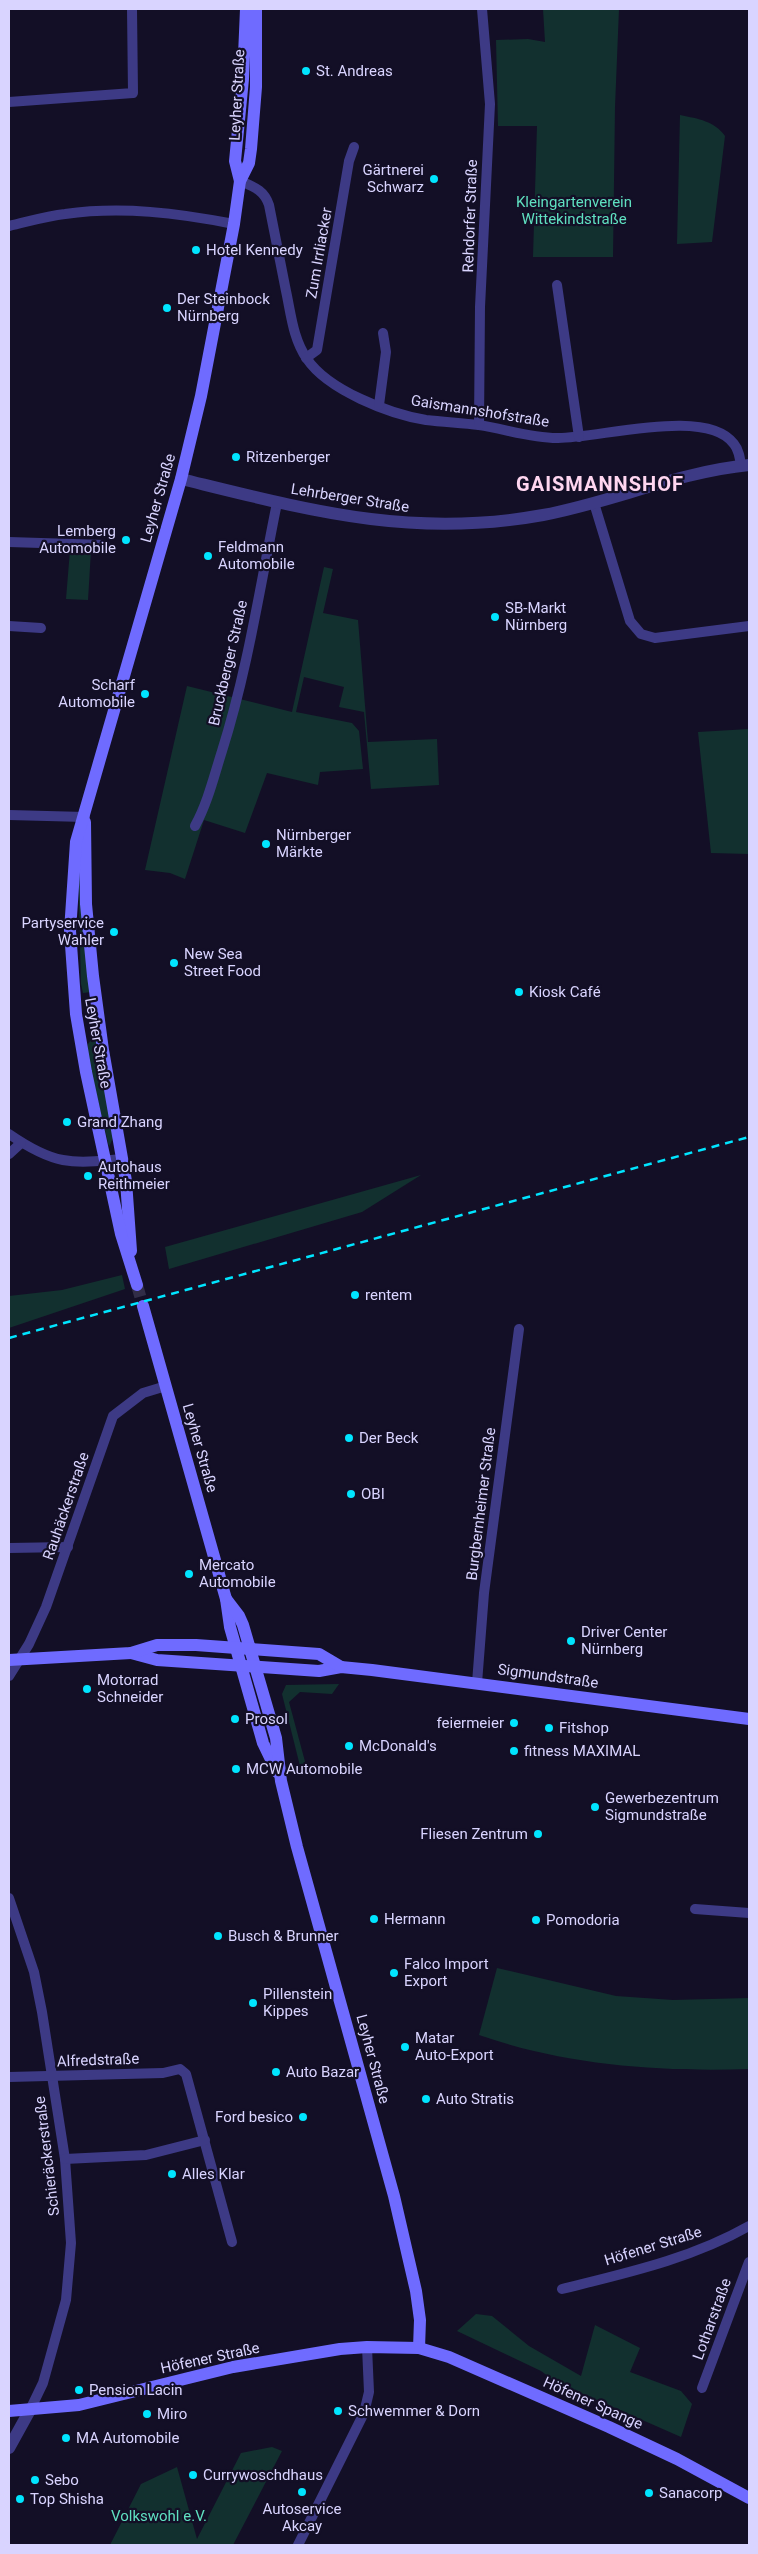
<svg xmlns="http://www.w3.org/2000/svg" width="758" height="2554" viewBox="0 0 758 2554" font-family="Roboto,sans-serif">
<style>
.green{fill:#12302f}
.lines{fill:none;stroke-linecap:round;stroke-linejoin:round}
.secondary-tunnel{stroke:#312d47;stroke-width:12;stroke-dasharray:12 6;stroke-linecap:butt}
.minor{stroke:#3d3a85;stroke-width:10}
.tertiary{stroke:#3d3a85;stroke-width:12}
.secondary{stroke:#6f6bff;stroke-width:12}
.rail{stroke:#00e5ff;stroke-width:2.5;stroke-dasharray:8 6;stroke-linecap:butt}
.poi-dot{fill:#00e5ff;stroke:#130f26;stroke-width:2}
.labels{text-anchor:middle;dominant-baseline:central;stroke-width:4.5;stroke-linejoin:round;paint-order:stroke}
.poi-label{font-size:15px;fill:#d9d4ff;stroke:#130f26;text-anchor:start}
.street-label{font-size:15px;fill:#d9d4ff;stroke:#130f26}
.park-label{font-size:15px;fill:#5fe0c0;stroke:#130f26}
.district-label{font-size:20px;font-weight:bold;letter-spacing:1px;fill:#ffd6f0;stroke:#130f26}
</style>
<rect width="100%" height="100%" fill="#130f26"/>
<g class="green">
<path d="M543,9H619L615,107L613,257H533L537,126H498L496,40L528,39L545,42Z"/>
<path d="M680,115C699,119 714,121 725,136L712,242L677,244Z"/>
<path d="M70,550L91,551L88,600L66,599Z"/>
<path d="M324,567L333,569L323,613L358,620L368,742L437,739L439,785L371,789L364,712L339,707L344,687L304,677L296,712L352,723L359,731L363,769L320,772L318,785L267,773L245,833L204,820L185,879L170,873L145,870L187,686L292,712Z"/>
<path d="M749,729V854L711,853L698,732Z"/>
<path d="M83,841L91,992L83,993L81,984L78,870Z"/>
<path d="M91,1040L96,1041L114,1135L109,1147L87,1054L88,1044Z"/>
<path d="M421,1175L362,1212L169,1269L165,1247Z"/>
<path d="M122,1275L125,1289L9,1328V1296L62,1290Z"/>
<path d="M339,1684L332,1694L300,1692L289,1702L307,1769L301,1770L282,1694L286,1685Z"/>
<path d="M497,1968L616,1996L673,2000L749,1998V2069C659,2072 565,2065 479,2035Z"/>
<path d="M476,2314L492,2316L529,2346L581,2376L595,2325L640,2348L630,2372L681,2391L692,2404L681,2437L556,2382L541,2371L457,2331Z"/>
<path d="M272,2447L282,2451L233,2545H110L141,2484L177,2467L197,2539L241,2453Z"/>
</g>
<g class="lines">
<path class="secondary-tunnel" d="M137,1285L143,1306"/>
<g class="minor">
<path d="M9,102L133,93L132,9"/>
<path d="M240,181C254,187 264,190 269,205C275,234 280,262 286,291C291,314 293,339 307,359C328,390 389,414 426,420C444,422 461,423 479,425C505,429 531,438 557,438C597,439 707,406 734,444C739,450 740,458 741,466"/>
<path d="M9,226C27,222 46,216 65,214C122,206 178,213 234,224"/>
<path d="M557,285L579,437"/>
<path d="M306,358L317,350L349,161L354,147"/>
<path d="M379,405L386,352L383,333"/>
<path d="M479,425L480,307L490,104L482,9"/>
<path d="M594,503L630,621L641,634L655,638L749,626"/>
<path d="M9,542L105,545"/>
<path d="M9,626L41,628"/>
<path d="M9,815L85,817"/>
<path d="M195,826C208,802 214,776 222,751C248,669 260,586 277,503"/>
<path d="M9,1134C54,1165 70,1164 122,1159"/>
<path d="M9,1154L21,1143"/>
<path d="M9,1548L68,1547"/>
<path d="M9,1676L29,1644L46,1607L113,1416L143,1393L166,1386"/>
<path d="M477,1683L484,1593L519,1329"/>
<path d="M9,1898L34,1972L42,2012L65,2159L71,2243L66,2300L43,2383L30,2410"/>
<path d="M695,1909L749,1913"/>
<path d="M9,2077L163,2073L180,2069L186,2074L232,2242"/>
<path d="M65,2159L146,2155L205,2140"/>
<path d="M562,2289C626,2273 691,2259 749,2226"/>
<path d="M702,2388L749,2262"/>
<path d="M298,2545L364,2413L369,2392L367,2347"/>
</g>
<g class="tertiary">
<path d="M181,479C308,510 411,539 543,515C613,502 678,472 749,465"/>
<path d="M9,2448L30,2410"/>
</g>
<g class="secondary">
<path d="M240,181L235,161L243,79L246,9"/>
<path d="M85,822L86,904L93,976L103,1050L126,1181L131,1251"/>
<path d="M137,1285L121,1234L86,1072L76,1014L70,931L76,842L181,479L201,396L234,224L240,181L249,163L251,149L256,87V9"/>
<path d="M143,1306L226,1599L230,1627L263,1743L277,1772"/>
<path d="M226,1599L239,1616L243,1625L276,1738L281,1781L297,1847L394,2196L416,2291L420,2320L419,2348"/>
<path d="M131,1653L157,1660L319,1671L341,1667L372,1670L749,1719"/>
<path d="M9,1660L131,1653L157,1645H196L319,1654L341,1667"/>
<path d="M9,2411L79,2405L233,2367L340,2349L367,2347L419,2348L449,2357L609,2427L677,2459L749,2498"/>
</g>
<path class="rail" d="M9,1338L749,1137"/>
</g>
<g class="poi-dot">
<circle cx="306" cy="71" r="5"/>
<circle cx="434" cy="179" r="5"/>
<circle cx="196" cy="250" r="5"/>
<circle cx="167" cy="308" r="5"/>
<circle cx="236" cy="457" r="5"/>
<circle cx="126" cy="540" r="5"/>
<circle cx="208" cy="556" r="5"/>
<circle cx="495" cy="617" r="5"/>
<circle cx="145" cy="694" r="5"/>
<circle cx="266" cy="844" r="5"/>
<circle cx="114" cy="932" r="5"/>
<circle cx="174" cy="963" r="5"/>
<circle cx="519" cy="992" r="5"/>
<circle cx="67" cy="1122" r="5"/>
<circle cx="88" cy="1176" r="5"/>
<circle cx="355" cy="1295" r="5"/>
<circle cx="349" cy="1438" r="5"/>
<circle cx="351" cy="1494" r="5"/>
<circle cx="189" cy="1574" r="5"/>
<circle cx="571" cy="1641" r="5"/>
<circle cx="87" cy="1689" r="5"/>
<circle cx="235" cy="1719" r="5"/>
<circle cx="514" cy="1723" r="5"/>
<circle cx="549" cy="1728" r="5"/>
<circle cx="349" cy="1746" r="5"/>
<circle cx="514" cy="1751" r="5"/>
<circle cx="236" cy="1769" r="5"/>
<circle cx="595" cy="1807" r="5"/>
<circle cx="538" cy="1834" r="5"/>
<circle cx="374" cy="1919" r="5"/>
<circle cx="536" cy="1920" r="5"/>
<circle cx="218" cy="1936" r="5"/>
<circle cx="394" cy="1973" r="5"/>
<circle cx="253" cy="2003" r="5"/>
<circle cx="405" cy="2047" r="5"/>
<circle cx="276" cy="2072" r="5"/>
<circle cx="426" cy="2099" r="5"/>
<circle cx="303" cy="2117" r="5"/>
<circle cx="172" cy="2174" r="5"/>
<circle cx="79" cy="2390" r="5"/>
<circle cx="338" cy="2411" r="5"/>
<circle cx="147" cy="2414" r="5"/>
<circle cx="66" cy="2438" r="5"/>
<circle cx="193" cy="2475" r="5"/>
<circle cx="35" cy="2480" r="5"/>
<circle cx="302" cy="2492" r="5"/>
<circle cx="649" cy="2493" r="5"/>
<circle cx="20" cy="2499" r="5"/>
</g>
<g class="labels">
<g class="poi-label">
<text x="316" y="71">St. Andreas</text>
<text x="424" y="170" text-anchor="end">Gärtnerei<tspan x="424" dy="17">Schwarz</tspan></text>
<text x="206" y="250">Hotel Kennedy</text>
<text x="177" y="299">Der Steinbock<tspan x="177" dy="17">Nürnberg</tspan></text>
<text x="246" y="457">Ritzenberger</text>
<text x="116" y="531" text-anchor="end">Lemberg<tspan x="116" dy="17">Automobile</tspan></text>
<text x="218" y="547">Feldmann<tspan x="218" dy="17">Automobile</tspan></text>
<text x="505" y="608">SB-Markt<tspan x="505" dy="17">Nürnberg</tspan></text>
<text x="135" y="685" text-anchor="end">Scharf<tspan x="135" dy="17">Automobile</tspan></text>
<text x="276" y="835">Nürnberger<tspan x="276" dy="17">Märkte</tspan></text>
<text x="104" y="923" text-anchor="end">Partyservice<tspan x="104" dy="17">Wahler</tspan></text>
<text x="184" y="954">New Sea<tspan x="184" dy="17">Street Food</tspan></text>
<text x="529" y="992">Kiosk Café</text>
<text x="77" y="1122">Grand Zhang</text>
<text x="98" y="1167">Autohaus<tspan x="98" dy="17">Reithmeier</tspan></text>
<text x="365" y="1295">rentem</text>
<text x="359" y="1438">Der Beck</text>
<text x="361" y="1494">OBI</text>
<text x="199" y="1565">Mercato<tspan x="199" dy="17">Automobile</tspan></text>
<text x="581" y="1632">Driver Center<tspan x="581" dy="17">Nürnberg</tspan></text>
<text x="97" y="1680">Motorrad<tspan x="97" dy="17">Schneider</tspan></text>
<text x="245" y="1719">Prosol</text>
<text x="504" y="1723" text-anchor="end">feiermeier</text>
<text x="559" y="1728">Fitshop</text>
<text x="359" y="1746">McDonald's</text>
<text x="524" y="1751">fitness MAXIMAL</text>
<text x="246" y="1769">MCW Automobile</text>
<text x="605" y="1798">Gewerbezentrum<tspan x="605" dy="17">Sigmundstraße</tspan></text>
<text x="528" y="1834" text-anchor="end">Fliesen Zentrum</text>
<text x="384" y="1919">Hermann</text>
<text x="546" y="1920">Pomodoria</text>
<text x="228" y="1936">Busch &amp; Brunner</text>
<text x="404" y="1964">Falco Import<tspan x="404" dy="17">Export</tspan></text>
<text x="263" y="1994">Pillenstein<tspan x="263" dy="17">Kippes</tspan></text>
<text x="415" y="2038">Matar<tspan x="415" dy="17">Auto-Export</tspan></text>
<text x="286" y="2072">Auto Bazar</text>
<text x="436" y="2099">Auto Stratis</text>
<text x="293" y="2117" text-anchor="end">Ford besico</text>
<text x="182" y="2174">Alles Klar</text>
<text x="89" y="2390">Pension Lacin</text>
<text x="348" y="2411">Schwemmer &amp; Dorn</text>
<text x="157" y="2414">Miro</text>
<text x="76" y="2438">MA Automobile</text>
<text x="203" y="2475">Currywoschdhaus</text>
<text x="45" y="2480">Sebo</text>
<text x="659" y="2493">Sanacorp</text>
<text x="30" y="2499">Top Shisha</text>
<text x="302" y="2509" text-anchor="middle">Autoservice<tspan x="302" dy="17">Akcay</tspan></text>
</g>
<g class="street-label">
<text transform="translate(237 95) rotate(-87)">Leyher Straße</text>
<text transform="translate(470 216) rotate(-88)">Rehdorfer Straße</text>
<text transform="translate(319 253) rotate(-80)">Zum Irrliacker</text>
<text transform="translate(480 411) rotate(9)">Gaismannshofstraße</text>
<text transform="translate(158 498) rotate(-74)">Leyher Straße</text>
<text transform="translate(350 498) rotate(9)">Lehrberger Straße</text>
<text transform="translate(228 663) rotate(-77)">Bruckberger Straße</text>
<text transform="translate(98 1043) rotate(80)">Leyher Straße</text>
<text transform="translate(200 1448) rotate(74)">Leyher Straße</text>
<text transform="translate(481 1504) rotate(-83)">Burgbernheimer Straße</text>
<text transform="translate(66 1506) rotate(-71)">Rauhäckerstraße</text>
<text transform="translate(548 1676) rotate(8)">Sigmundstraße</text>
<text transform="translate(373 2059) rotate(75)">Leyher Straße</text>
<text transform="translate(98 2060) rotate(-2)">Alfredstraße</text>
<text transform="translate(47 2156) rotate(-97)">Schieräckerstraße</text>
<text transform="translate(653 2246) rotate(-17)">Höfener Straße</text>
<text transform="translate(712 2319) rotate(-70)">Lotharstraße</text>
<text transform="translate(210 2358) rotate(-12)">Höfener Straße</text>
<text transform="translate(593 2403) rotate(24)">Höfener Spange</text>
</g>
<g class="park-label">
<text x="574" y="202">Kleingartenverein<tspan x="574" dy="17">Wittekindstraße</tspan></text>
<text x="159" y="2516">Volkswohl e.V.</text>
</g>
<g class="district-label">
<text x="600" y="484">GAISMANNSHOF</text>
</g>
</g>
<rect width="758" height="2554" fill="none" stroke="#d9d4ff" stroke-width="20"/>
</svg>
